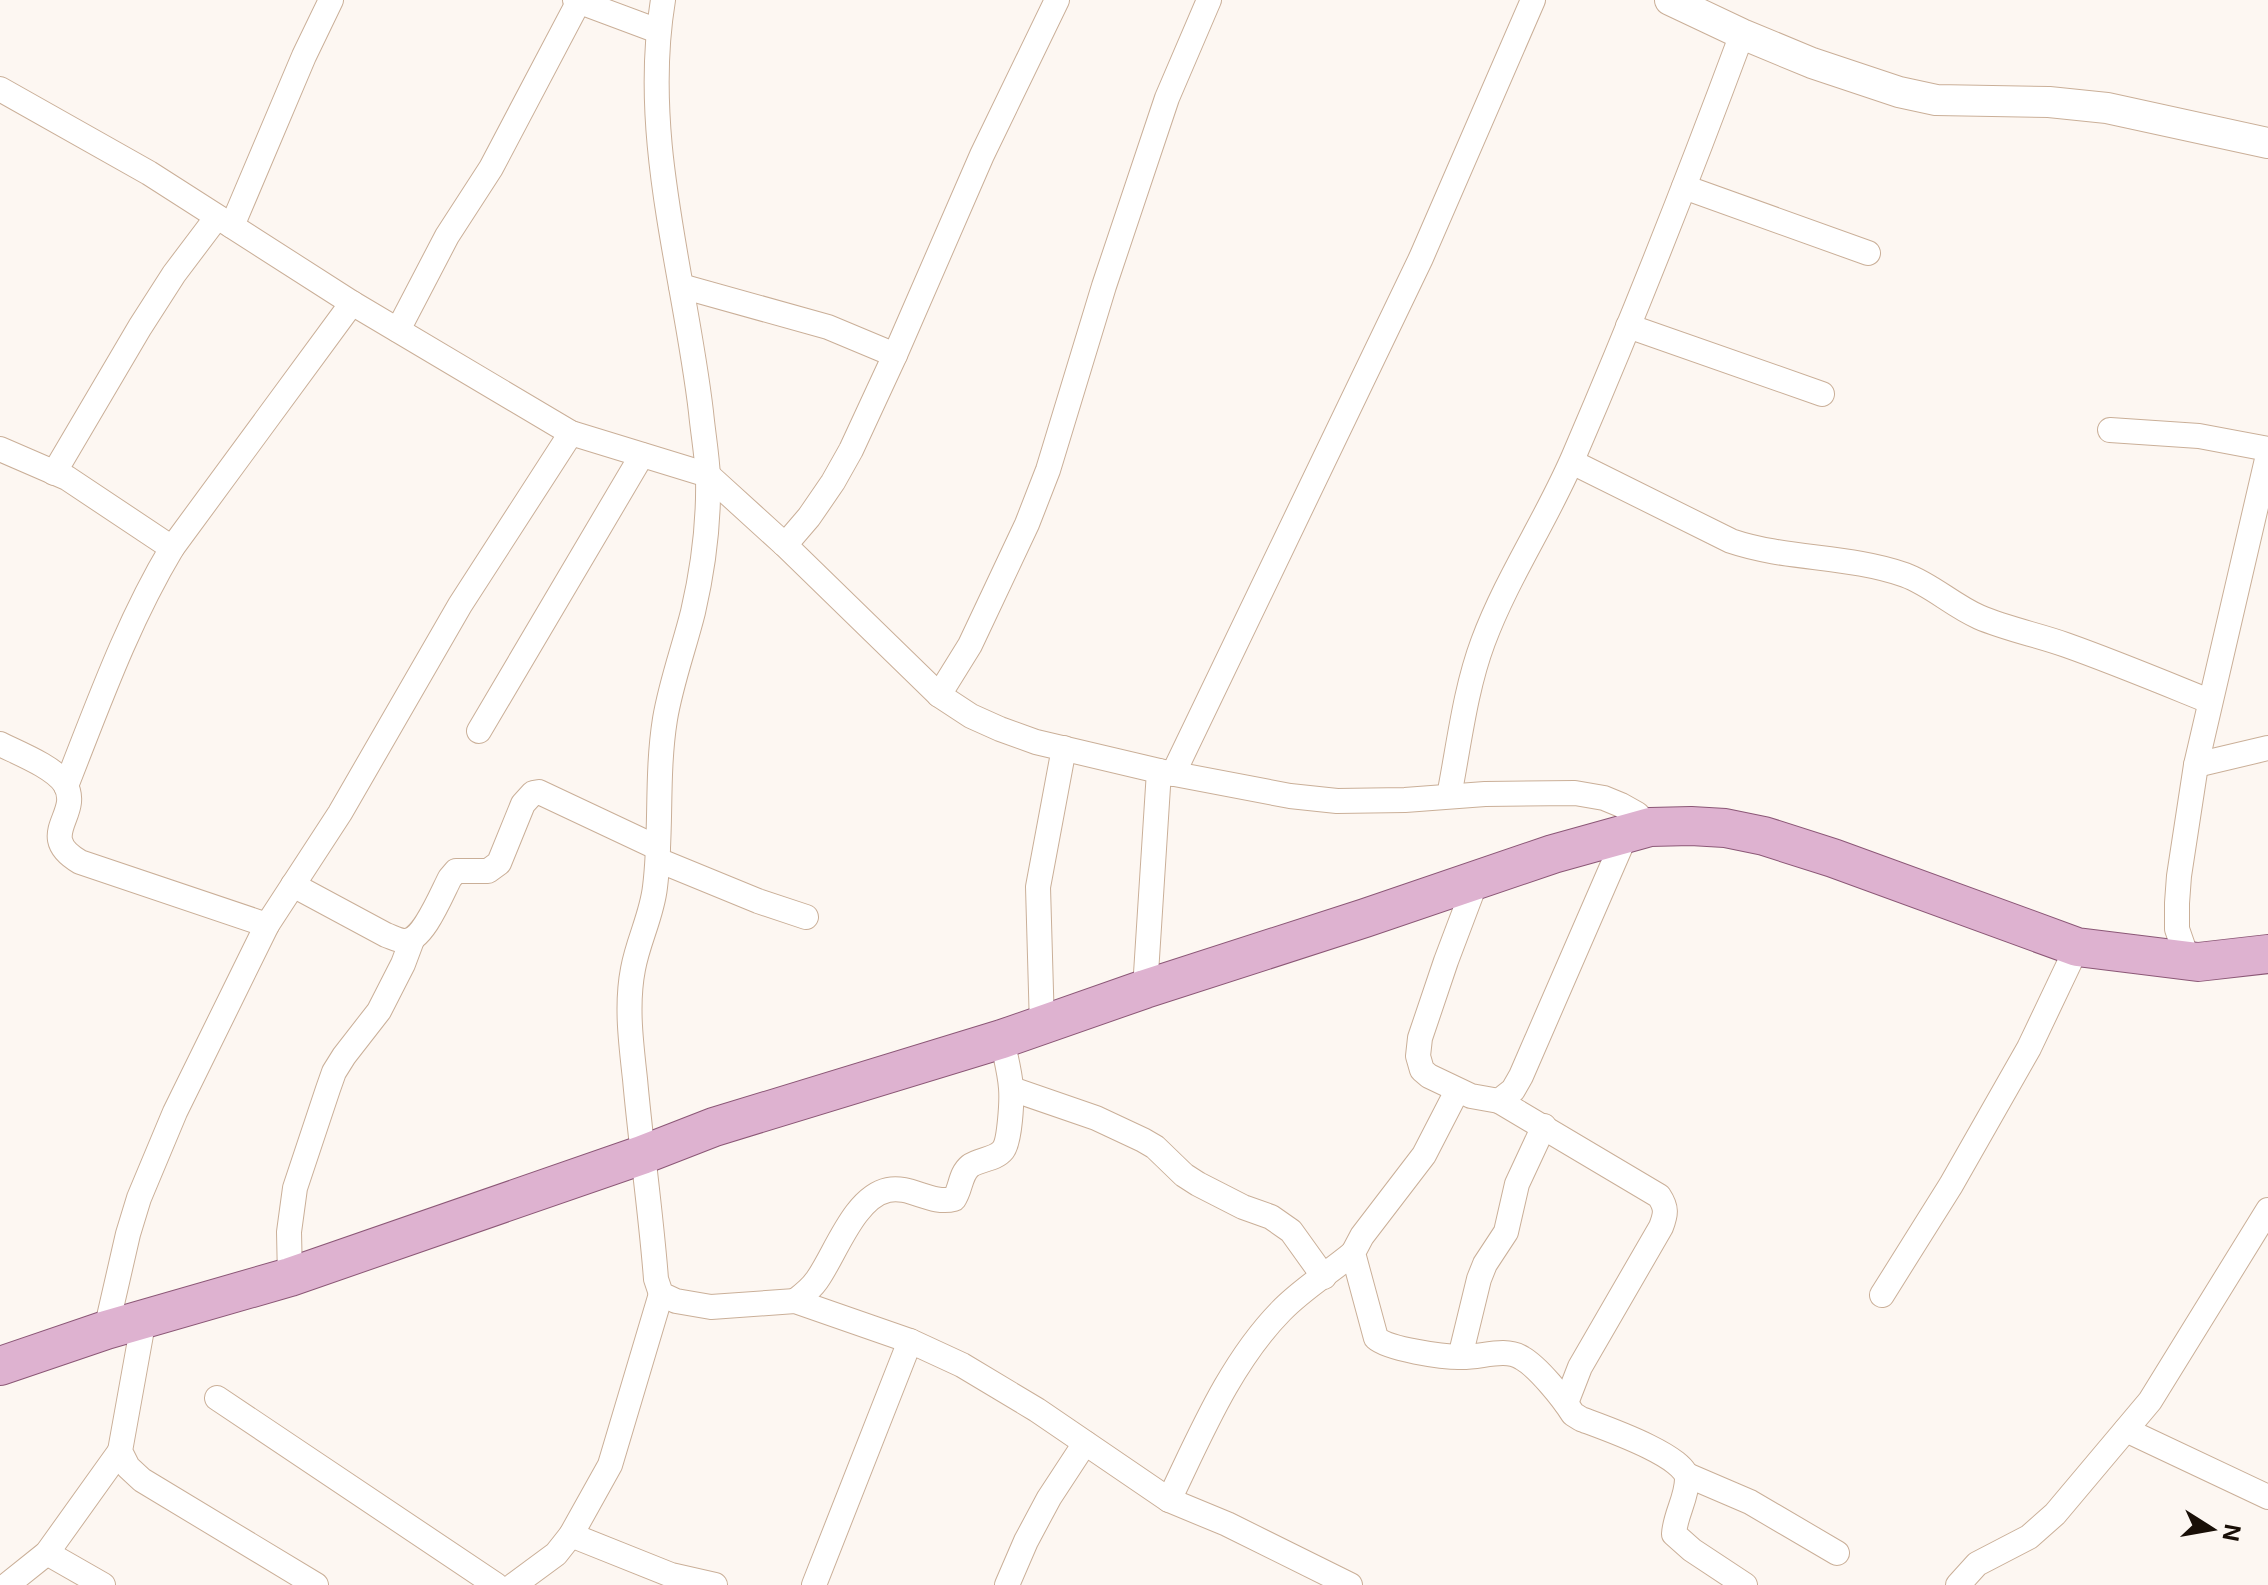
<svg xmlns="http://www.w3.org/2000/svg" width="2268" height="1585" viewBox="0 0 2268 1585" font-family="Inter,sans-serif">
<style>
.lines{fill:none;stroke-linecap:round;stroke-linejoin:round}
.minor-casing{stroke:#caaf98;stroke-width:26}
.tertiary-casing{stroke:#caaf98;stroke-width:32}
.primary-casing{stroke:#8b5776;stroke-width:40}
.minor{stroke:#fff;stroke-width:24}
.tertiary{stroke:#fff;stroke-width:30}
.primary{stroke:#deb2d0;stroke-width:38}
</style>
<rect width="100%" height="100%" fill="#fdf7f2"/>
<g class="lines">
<defs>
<g id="minor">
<path d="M575,0L658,31"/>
<path d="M663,0C640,139 685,275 701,412C703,433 707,455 708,477C709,521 703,569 693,612C684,648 671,683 665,719C656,775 662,832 655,887C652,915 638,941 633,969C626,1005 631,1043 635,1079C641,1146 651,1213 656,1279L661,1294L676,1301L711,1307L795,1301L910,1341L962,1365L1037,1410L1169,1500L1227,1524L1350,1585"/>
<path d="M0,89L149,173L352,303L571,433L708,475L785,545L939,695L971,716L1000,729L1036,742L1159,771L1290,796L1337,801L1405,800L1485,794L1575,793L1604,798L1621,805L1637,814L1650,827"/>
<path d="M1684,187L1868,253"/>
<path d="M232,226L304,56L331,0"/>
<path d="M681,286L828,327L895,355"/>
<path d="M1628,326L1822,394"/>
<path d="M398,330L447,236L491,168L579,1"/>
<path d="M2110,430L2199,436L2268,449"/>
<path d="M0,449L67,478L172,548"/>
<path d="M1572,462L1731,541C1787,560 1848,555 1905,575C1932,585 1952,605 1979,617C2007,629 2038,635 2066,645C2114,662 2162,682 2209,701"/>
<path d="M54,473L140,327L174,274L217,217"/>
<path d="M785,545L809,517L833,482L851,450L895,355L982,155L1057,0"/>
<path d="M939,695L970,645L1027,524L1048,470L1104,286L1167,98L1209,0"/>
<path d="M479,731L642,455"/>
<path d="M0,744C18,753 54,767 65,784C83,815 34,835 80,862L267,925"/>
<path d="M2196,765L2268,748"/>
<path d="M1173,774L1421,258L1533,0"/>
<path d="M66,786C98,705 127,623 172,548L352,303"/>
<path d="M1449,796C1459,745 1465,690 1483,642C1508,575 1549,516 1576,451C1635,314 1690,174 1742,34"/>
<path d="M658,860L758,901L806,917"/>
<path d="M1477,879L1446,961L1420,1038L1418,1056L1422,1070L1429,1076L1471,1096L1499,1101L1513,1090L1521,1076L1627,832"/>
<path d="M293,885L386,935C392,937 399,941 405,941C423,941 442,893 450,878L456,871H488L499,863L523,804L533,793L539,792L658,848"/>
<path d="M2186,955L2177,929V903L2179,876L2196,765L2268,455"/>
<path d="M1145,989L1159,771"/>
<path d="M1042,1026L1038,887L1064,748"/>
<path d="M1012,1089L1096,1118L1143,1140L1155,1147L1184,1175L1198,1184L1243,1207L1271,1217L1291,1231L1324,1277"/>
<path d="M1457,1091L1424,1155L1362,1236L1353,1253L1376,1338C1388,1349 1442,1357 1460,1357C1480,1358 1505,1347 1522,1358C1538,1367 1563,1398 1573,1414L1581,1419C1602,1427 1687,1456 1687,1479C1687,1498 1675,1515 1674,1534L1692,1550L1745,1585"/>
<path d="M1499,1101L1659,1196C1667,1208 1666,1214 1661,1227L1580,1367L1566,1403"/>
<path d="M290,1277L289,1232L295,1188L328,1089L334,1072L344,1056L379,1011L403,964L412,940"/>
<path d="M1882,1295L1951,1185L2029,1048L2077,947"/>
<path d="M795,1301C803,1295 811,1289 817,1280C835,1255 854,1197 888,1190C910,1185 931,1205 954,1199C961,1189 960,1174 970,1166C979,1159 995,1160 1003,1150C1010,1141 1012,1100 1011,1088C1010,1072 1005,1055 1002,1039"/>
<path d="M144,1318L120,1451L128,1467L142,1480L316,1585"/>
<path d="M106,1330L128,1234L139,1198L175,1112L267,925L340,813L460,605L571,433"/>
<path d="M1460,1357L1479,1279L1485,1264L1506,1232L1517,1184L1544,1126"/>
<path d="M217,1398L496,1585"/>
<path d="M2126,1430L2268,1497"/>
<path d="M1687,1475L1750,1502L1837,1553"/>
<path d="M1169,1500C1200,1436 1230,1363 1281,1311C1302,1289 1329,1273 1353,1253"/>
<path d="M571,1535L671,1575L715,1585"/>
<path d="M47,1553L103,1585"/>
<path d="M7,1585L47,1553L120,1451"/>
<path d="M514,1585L556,1554L571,1535L610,1465L661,1294"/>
<path d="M814,1585L910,1341"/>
<path d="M1007,1585L1026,1541L1049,1498L1085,1443"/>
<path d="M1958,1585L1977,1564L2029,1537L2055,1514L2150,1401L2268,1210"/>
</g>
<path id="tertiary" d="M1670,0L1742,34L1812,63L1899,92L1936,100L2049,102L2107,108L2268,143"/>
<path id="primary" d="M0,1366L106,1330L290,1277L642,1155L714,1127L1002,1039L1145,989L1365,918L1553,854L1650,827L1691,826L1725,828L1764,836L1833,858L2077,947L2198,962L2268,954"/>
</defs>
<use href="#minor" class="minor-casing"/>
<use href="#tertiary" class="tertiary-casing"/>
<use href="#primary" class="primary-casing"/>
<use href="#minor" class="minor"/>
<use href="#tertiary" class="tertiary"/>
<use href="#primary" class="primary"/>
</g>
<g transform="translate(2212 1529) rotate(101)" stroke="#fdf7f2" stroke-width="6" paint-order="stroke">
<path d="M0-6L14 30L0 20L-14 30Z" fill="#190f07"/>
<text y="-12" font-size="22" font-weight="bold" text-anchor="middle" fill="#190f07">N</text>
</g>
</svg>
